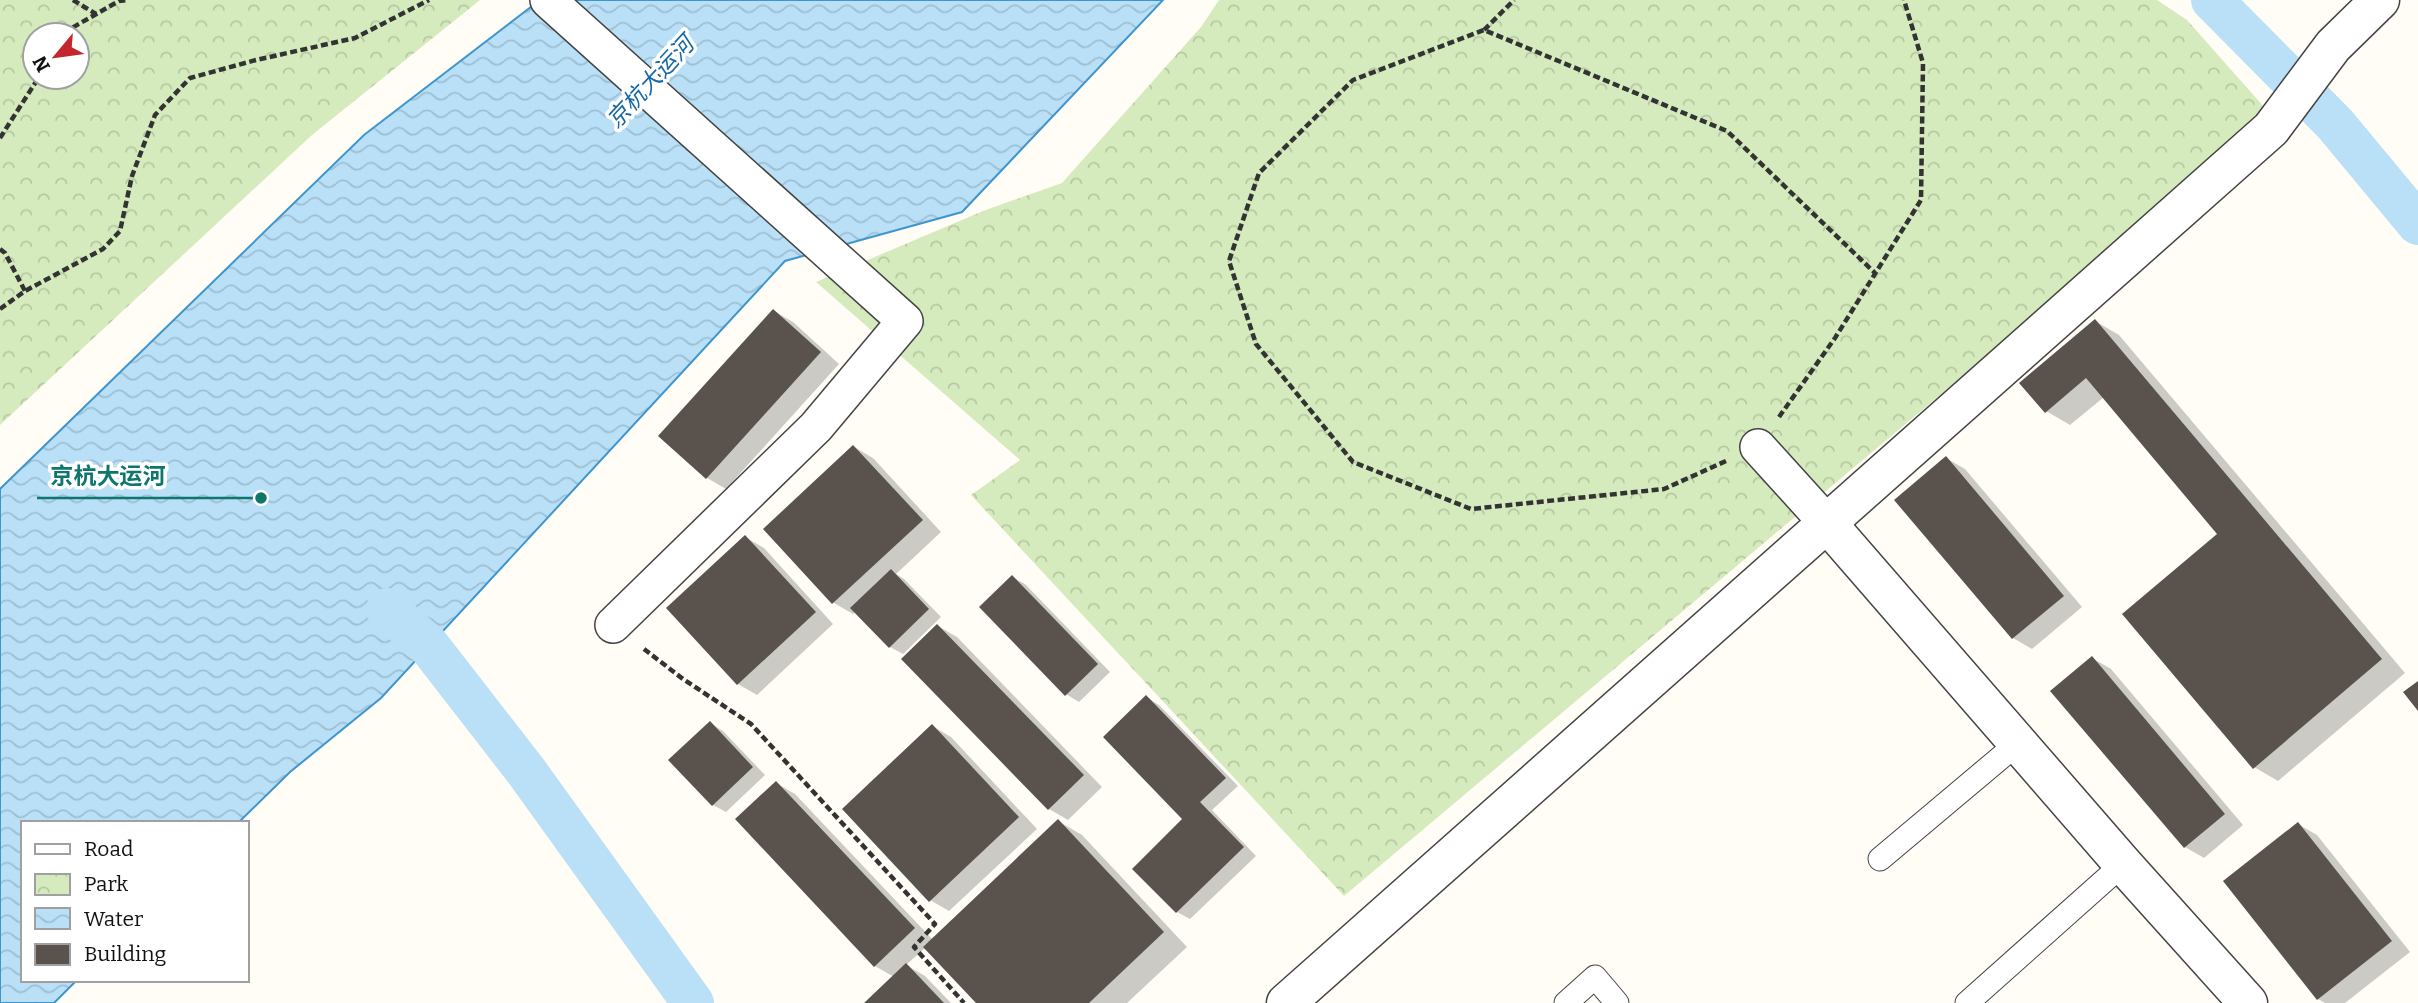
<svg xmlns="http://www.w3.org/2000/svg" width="2418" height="1003" viewBox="0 0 2418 1003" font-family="Bitter,'Noto Sans SC',serif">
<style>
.park{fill:url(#park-crowns);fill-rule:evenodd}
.water{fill:url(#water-waves);stroke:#3f96cf;stroke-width:2}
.shadow{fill:#0003}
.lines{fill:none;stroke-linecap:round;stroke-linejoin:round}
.canal{stroke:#b9e0f7;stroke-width:42}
.building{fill:#5a524d}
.service-casing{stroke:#444;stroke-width:25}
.pedestrian-casing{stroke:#444;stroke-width:38}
.minor-casing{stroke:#444;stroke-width:41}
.path{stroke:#333;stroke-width:4.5;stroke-dasharray:7 3.5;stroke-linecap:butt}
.service{stroke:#fff;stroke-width:23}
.pedestrian{stroke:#fff;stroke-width:35}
.minor{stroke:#fff;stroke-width:38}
.labels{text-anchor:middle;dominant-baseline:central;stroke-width:7;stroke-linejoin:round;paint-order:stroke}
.water-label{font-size:23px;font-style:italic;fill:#1768a6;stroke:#fff}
.leader{fill:none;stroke:#0f766e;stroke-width:2.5}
.callout-dot{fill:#0f766e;stroke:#fff;stroke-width:2.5}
.callout-label{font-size:23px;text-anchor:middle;font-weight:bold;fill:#0f766e;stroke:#fff;stroke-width:7;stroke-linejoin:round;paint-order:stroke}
</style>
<defs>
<pattern id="park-crowns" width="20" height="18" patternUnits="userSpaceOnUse" patternTransform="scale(1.75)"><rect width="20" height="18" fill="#d5ebbd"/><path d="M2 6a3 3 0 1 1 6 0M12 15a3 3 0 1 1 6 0" fill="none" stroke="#b6c8a1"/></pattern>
<pattern id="water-waves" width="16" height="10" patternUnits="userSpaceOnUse" patternTransform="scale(1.75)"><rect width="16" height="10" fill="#b9e0f7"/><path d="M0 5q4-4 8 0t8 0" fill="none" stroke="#9ebfd3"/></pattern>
</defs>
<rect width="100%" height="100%" fill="#fffdf5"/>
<g class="park">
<path d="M0,0H480L312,135L0,425ZM35,35H77V77H35Z"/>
<path d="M1219,0H2157L2187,20L2272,116L1344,896L971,495L1020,460L816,282L983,211L1062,183L1201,27Z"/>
</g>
<path class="water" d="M540,0H1163L962,212L785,261L381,698L290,772L238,823H23V980H77L54,1003H0V489L364,135Z"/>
<g class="shadow">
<path d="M774,311L793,322L839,364L726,489L707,478Z"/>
<path d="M2095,321L2119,335L2405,673L2278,781L2254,767L2220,534L2104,397L2070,425L2046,411Z"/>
<path d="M854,447L873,458L941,532L896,574L904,579L941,617L903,654L890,647L856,611L853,614L834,603L765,529Z"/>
<path d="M1946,458L1965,469L2082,607L2032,649L2013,638Z"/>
<path d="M745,537L764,548L833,624L757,695L738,684Z"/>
<path d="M1012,577L1025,584L1110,672L1079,702L1066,694Z"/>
<path d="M938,626L957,637L1102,787L1068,820L1049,809Z"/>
<path d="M2092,658L2111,669L2243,825L2204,858L2185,847L2053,691Z"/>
<path d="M1146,697L1159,705L1238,786L1212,810L1256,856L1190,919L1177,912L1185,819Z"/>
<path d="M710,723L723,731L765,775L726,812L713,805Z"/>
<path d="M932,726L951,737L1037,829L949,911L930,900Z"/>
<path d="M776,783L795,794L933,940L1058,821L1082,835L1187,947L1127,1003H979L926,947L906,965L925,976L951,1003H867L894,977L875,966Z"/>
<path d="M2298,824L2317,835L2410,952L2345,1003H2325L2318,999Z"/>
</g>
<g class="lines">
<g class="canal">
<path d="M2212,0L2335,124L2418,224"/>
<path d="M387,609L429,646L526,771L693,1003"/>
</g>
</g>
<g class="building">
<path d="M773,309L821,352L706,479L658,436Z"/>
<path d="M2095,319L2382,659L2253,769L2122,614L2217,534L2086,378L2045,413L2019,383Z"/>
<path d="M853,445L923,520L832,604L763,529Z"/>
<path d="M1946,456L2064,596L2012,639L1894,500Z"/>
<path d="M745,535L816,612L737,685L666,608Z"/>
<path d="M891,569L929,609L889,648L850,608Z"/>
<path d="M1012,575L1098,664L1065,696L979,607Z"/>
<path d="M937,624L1084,775L1048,810L901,659Z"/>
<path d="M2092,656L2225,814L2184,848L2050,691Z"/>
<path d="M2418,681V711L2403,692Z"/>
<path d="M1146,695L1226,778L1200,802L1244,847L1176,913L1132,869L1182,819L1103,737Z"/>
<path d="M710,721L753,767L712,806L668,760Z"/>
<path d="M932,724L1019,817L929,902L842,809Z"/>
<path d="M776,781L915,928L874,967L735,819Z"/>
<path d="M1058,819L1164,932L1089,1003H976L923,947Z"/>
<path d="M2298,822L2392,941L2317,1000L2223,881Z"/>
<path d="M906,963L944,1003H864Z"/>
</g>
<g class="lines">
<defs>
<g id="service">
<path d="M1880,859L2018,743"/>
<path d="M1566,1003L1595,977L1617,1003"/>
<path d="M1967,1003L2123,864"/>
</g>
<g id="pedestrian">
<path d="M548,0L905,321L816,427L613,625"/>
<path d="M1758,447L1826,522"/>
</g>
<g id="minor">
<path d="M1826,522L2123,864L2248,1003"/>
<path d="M1286,1003L2271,129L2333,46L2380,0"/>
</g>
</defs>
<use href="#service" class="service-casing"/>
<use href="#pedestrian" class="pedestrian-casing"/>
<use href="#minor" class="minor-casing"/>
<g class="path">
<path d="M73,0L96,14"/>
<path d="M1484,30L1514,0"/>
<path d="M66,35L70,29L119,1L127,0"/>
<path d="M0,138L39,77"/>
<path d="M0,249L5,253L25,291"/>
<path d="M0,309L25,291L103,249L120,231L132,176L155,115L190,78L256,60L355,38L429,0"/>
<path d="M1779,417L1835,338L1921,200L1923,63L1904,0"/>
<path d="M1726,461L1664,489L1471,509L1353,462L1256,344L1229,261L1259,173L1353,80L1484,30L1727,131L1875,273"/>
<path d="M644,649L683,679L751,724L935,924L914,947L964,1003"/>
</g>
<use href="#service" class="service"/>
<use href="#pedestrian" class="pedestrian"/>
<use href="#minor" class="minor"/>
</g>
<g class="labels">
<g class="water-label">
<text transform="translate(650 82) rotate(-47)">京杭大运河</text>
</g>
</g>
<path class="leader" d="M261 498L180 498H37"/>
<circle class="callout-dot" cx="261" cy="498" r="7"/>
<g class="callout-label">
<text x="108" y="484">京杭大运河</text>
</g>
<rect x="21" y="821" width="228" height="161" fill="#ffffff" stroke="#a0a0a0" stroke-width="2"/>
<rect x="35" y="844" width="35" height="10" fill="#ffffff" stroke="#a0a0a0" stroke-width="2"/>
<text x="84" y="856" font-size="21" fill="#111111">Road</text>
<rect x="35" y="874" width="35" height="21" fill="url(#park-crowns)" stroke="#a0a0a0" stroke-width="2"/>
<text x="84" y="891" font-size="21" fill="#111111">Park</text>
<rect x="35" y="908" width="35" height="21" fill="url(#water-waves)" stroke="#a0a0a0" stroke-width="2"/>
<text x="84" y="926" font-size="21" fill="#111111">Water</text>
<rect x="35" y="944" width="35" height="21" fill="#5a524d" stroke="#a0a0a0" stroke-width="2"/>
<text x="84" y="961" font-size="21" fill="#111111">Building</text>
<g transform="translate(56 56) rotate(241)"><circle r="33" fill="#ffffff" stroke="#a0a0a0" stroke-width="2"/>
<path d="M0-5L12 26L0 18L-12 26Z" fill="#c4262e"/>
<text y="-10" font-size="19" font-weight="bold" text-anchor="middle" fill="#111111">N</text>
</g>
</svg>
